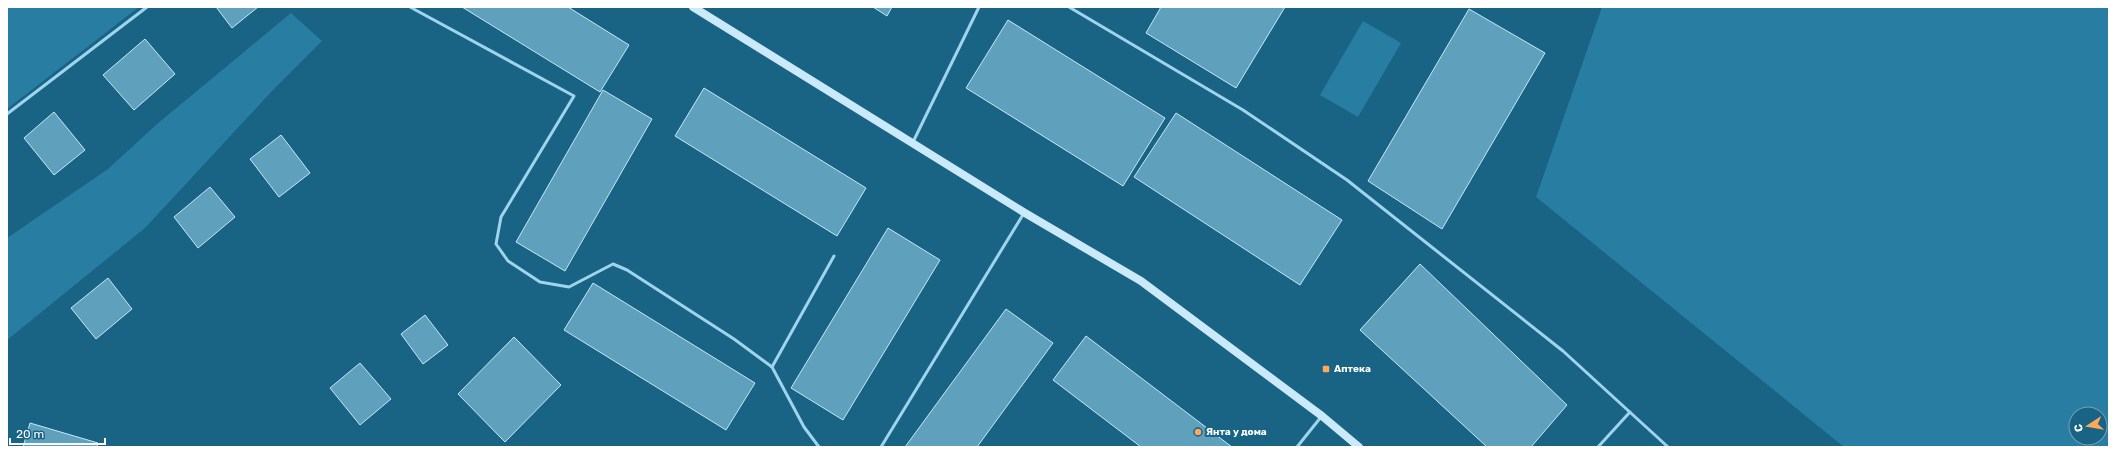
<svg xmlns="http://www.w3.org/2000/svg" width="2116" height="454" viewBox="0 0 2116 454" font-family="Rubik,sans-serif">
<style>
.green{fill:#287da3;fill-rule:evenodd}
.building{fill:#5fa0bc;stroke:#c4e9f9}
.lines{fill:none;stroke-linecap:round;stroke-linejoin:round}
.lane{stroke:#9fd5ec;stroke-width:3}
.secondary{stroke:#cbeaf9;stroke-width:8}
.poi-dot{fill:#ffa75a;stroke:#196385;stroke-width:1.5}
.labels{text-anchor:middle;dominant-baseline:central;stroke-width:4;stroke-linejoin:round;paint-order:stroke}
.poi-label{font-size:10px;font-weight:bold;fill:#fff;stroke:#196385;text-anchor:start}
</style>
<rect width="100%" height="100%" fill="#196385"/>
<g class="green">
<path d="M7,7H139L7,109Z"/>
<path d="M1602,7H2109V447H1844L1536,197ZM2076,414H2100V438H2076Z"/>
<path d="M291,13L322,41L272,91L145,228L7,340V238L108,169L157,124Z"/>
<path d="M1363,21L1401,43L1358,117L1320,95Z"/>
</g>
<g class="building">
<path d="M216,7H258L232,28Z"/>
<path d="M462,7H568L629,45L600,92Z"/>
<path d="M873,7H892L887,16Z"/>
<path d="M1161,7H1285L1236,88L1146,33Z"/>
<path d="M1469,9L1545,53L1442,229L1368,181Z"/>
<path d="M1008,20L1165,118L1123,186L966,88Z"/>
<path d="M145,39L175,74L134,110L103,75Z"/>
<path d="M704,88L866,188L837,236L675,136Z"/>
<path d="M603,90L652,119L565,271L516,242Z"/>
<path d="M54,112L85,150L54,175L24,138Z"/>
<path d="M1176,113L1342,220L1300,285L1134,177Z"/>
<path d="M281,135L310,173L279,197L250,159Z"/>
<path d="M210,187L235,217L198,248L174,217Z"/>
<path d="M888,228L940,260L843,420L791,388Z"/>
<path d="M1420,264L1567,405L1531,447H1487L1360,330Z"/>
<path d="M108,278L132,309L96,339L71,308Z"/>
<path d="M593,283L755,383L726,430L564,330Z"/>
<path d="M1006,309L1053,343L977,447H905Z"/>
<path d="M425,315L448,345L423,364L401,334Z"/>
<path d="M1086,336L1232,447H1141L1053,380Z"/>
<path d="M514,337L561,385L505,442L458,394Z"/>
<path d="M360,363L391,399L360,425L330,388Z"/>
<path d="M30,423L98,443L97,447H23Z"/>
</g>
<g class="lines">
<g class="lane">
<path d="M410,7L574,96L501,217L496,244L508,261L540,282L569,287L613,264L627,270L734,339L772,367L804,427L819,447"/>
<path d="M1069,7L1243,110L1347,180L1563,351L1668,447"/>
<path d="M7,114L147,7"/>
<path d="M913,142L979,7"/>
<path d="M772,367L834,256"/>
<path d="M881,447L1024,213"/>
<path d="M1297,447L1321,417"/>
<path d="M1598,447L1630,412"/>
</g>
<path class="secondary" d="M693,7L1025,213L1141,281L1322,416L1359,447"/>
</g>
<g class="poi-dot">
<rect x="1322" y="365" width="8" height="8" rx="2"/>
<circle cx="1198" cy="432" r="4"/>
</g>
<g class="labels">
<g class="poi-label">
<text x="1334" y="369">Аптека</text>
<text x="1206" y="432">Янта у дома</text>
</g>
</g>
<rect width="2116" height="454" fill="none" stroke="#ffffff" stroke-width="16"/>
<g transform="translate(2088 426) rotate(258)"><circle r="19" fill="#196385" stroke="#75a1b6"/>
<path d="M0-3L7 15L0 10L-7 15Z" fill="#ffa75a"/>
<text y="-6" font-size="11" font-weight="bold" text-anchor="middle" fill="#ffffff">С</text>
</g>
<path d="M10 438v6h95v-6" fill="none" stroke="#ffffff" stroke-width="2"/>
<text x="16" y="438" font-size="12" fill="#ffffff" stroke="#196385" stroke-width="3" paint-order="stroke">20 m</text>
</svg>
